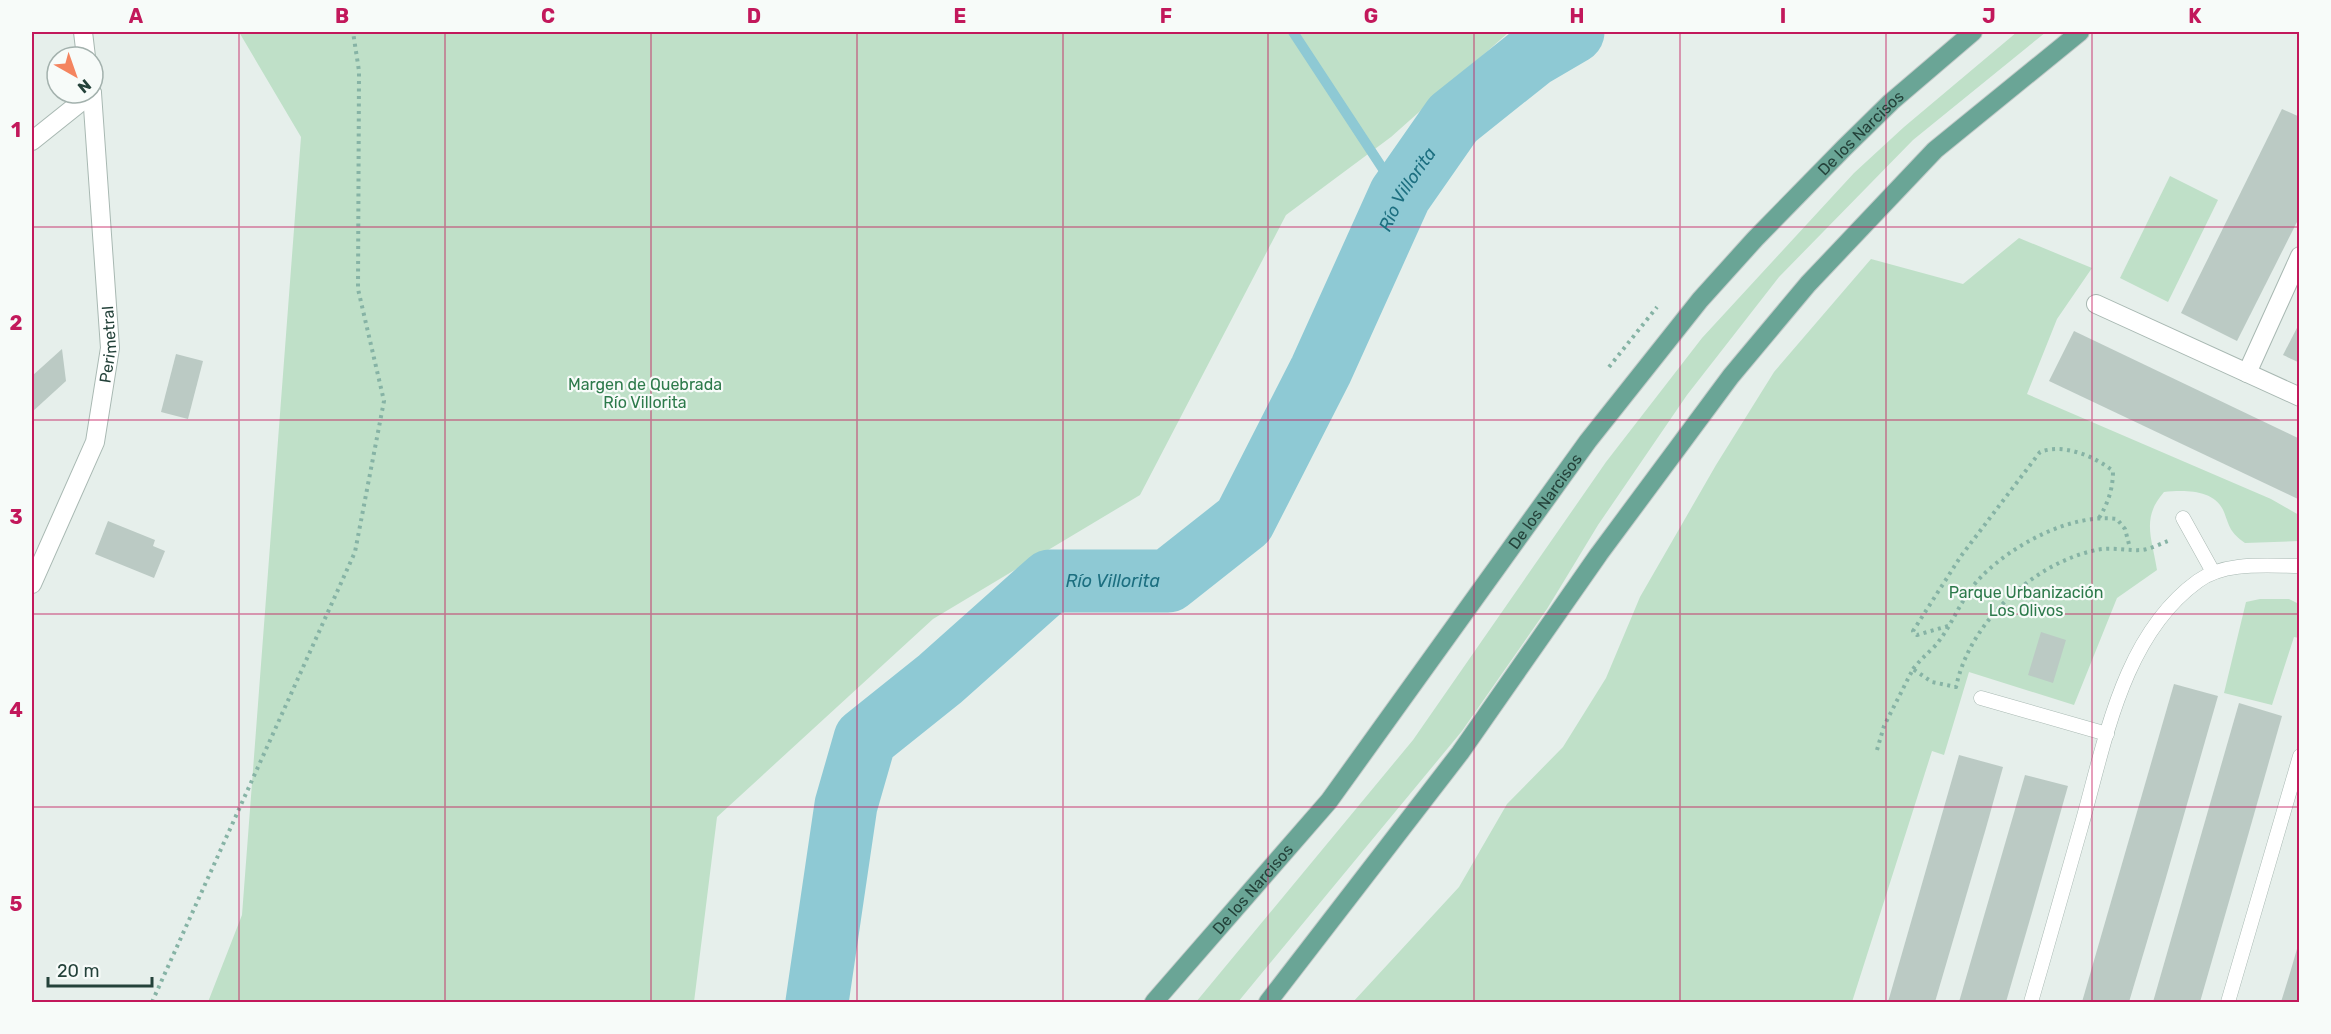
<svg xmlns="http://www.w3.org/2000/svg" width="2331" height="1034" viewBox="0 0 2331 1034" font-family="Rubik,sans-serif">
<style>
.green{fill:#bfe0c8}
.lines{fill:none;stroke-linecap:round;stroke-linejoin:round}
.stream{stroke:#8ec9d4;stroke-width:10}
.river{stroke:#8ec9d4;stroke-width:63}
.building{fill:#bbcac4}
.service-casing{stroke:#a8b8b2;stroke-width:15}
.minor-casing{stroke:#a8b8b2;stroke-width:20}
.primary-casing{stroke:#c2cac8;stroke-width:20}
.path{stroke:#86b3a5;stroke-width:4;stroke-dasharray:3 4.5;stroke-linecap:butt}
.service{stroke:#fff;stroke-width:14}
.minor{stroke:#fff;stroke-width:18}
.primary{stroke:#6aa596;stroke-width:18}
.grid{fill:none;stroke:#c2185b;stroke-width:1.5;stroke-opacity:0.55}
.labels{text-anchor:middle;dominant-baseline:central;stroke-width:4.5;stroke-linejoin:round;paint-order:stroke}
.street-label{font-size:16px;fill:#24423a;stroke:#f7fbf9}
.park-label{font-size:16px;fill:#2d7a4b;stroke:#f7fbf9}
.water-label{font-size:18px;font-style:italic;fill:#1c6f80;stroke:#f7fbf9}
.neatline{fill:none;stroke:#c2185b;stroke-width:2}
.grid-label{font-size:20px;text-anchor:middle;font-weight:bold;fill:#c2185b}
</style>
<rect width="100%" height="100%" fill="#e6efeb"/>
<g class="green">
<path d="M239,32H1509L1391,137L1286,215L1140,495L933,619L717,817L694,1002H208L242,915L301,137Z"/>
<path d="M2017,32H2046L1913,140L1779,277L1687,395L1598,525L1547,609L1462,731L1238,1002H1196L1413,740L1606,462L1702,338L1854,173L1904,127Z"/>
<path d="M2170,176L2218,200L2168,302L2120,278Z"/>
<path d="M2019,238L2092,268L2057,319L2027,394L2271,499L2299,515V541L2245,543C2230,532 2230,528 2224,512C2215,489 2184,490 2164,492C2141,518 2152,538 2157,570L2117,598L2074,705L1969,672L1944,755L1932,751L1852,1002H1353L1459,887L1507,804L1563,747L1606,678L1640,597L1716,465L1774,372L1871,259L1963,284Z"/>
<path d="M2260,599H2289L2299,604V638L2294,637L2272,705L2224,693L2246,602Z"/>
</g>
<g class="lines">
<path class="stream" d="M1293,32L1400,195"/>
<path class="river" id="s1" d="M817,1002L846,805L865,739L940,679L1050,581H1168L1244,521L1321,370L1400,195L1453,119L1532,56L1573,32"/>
</g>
<g class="building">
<path d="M2282,109L2300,117V216L2237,341L2181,313Z"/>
<path d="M2300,322V363L2283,355Z"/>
<path d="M2074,331L2300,439V500L2049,381Z"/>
<path d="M62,349L66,381L32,412V376Z"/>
<path d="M176,354L203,361L188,419L161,412Z"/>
<path d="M108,521L155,540L153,546L165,551L154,578L95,554Z"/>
<path d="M2041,632L2066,640L2053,683L2028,675Z"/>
<path d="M2174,684L2218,696L2165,881L2129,1002H2082Z"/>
<path d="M2239,703L2282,716L2247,839L2200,1002H2153Z"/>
<path d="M1959,755L2003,767L1986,828L1935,1002H1888Z"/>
<path d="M2025,775L2068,786L2033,909L2006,1002H1959Z"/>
<path d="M2299,942L2300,1002H2281L2290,973Z"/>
</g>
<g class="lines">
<defs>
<g id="service">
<path d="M2183,518L2213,572"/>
<path d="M1981,698L2107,734"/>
<path d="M2031,1002C2048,944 2064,886 2081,827C2105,743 2122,636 2198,581C2225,561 2267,566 2300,566"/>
<path d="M2228,1002L2300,756"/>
</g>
<g id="minor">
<path d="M83,32L86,57"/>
<path d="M32,141L92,93"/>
<path d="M2096,304L2300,397"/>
<path d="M2247,373L2300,256"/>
<path id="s2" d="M32,584L95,442L110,348L92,93"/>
</g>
<g id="primary">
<path id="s3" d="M1154,1002L1329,801L1588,441L1700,300L1755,239L1845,147L1891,102L1973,32"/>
<path d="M1268,1002L1460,753L1599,554L1731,376L1808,284L1935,150L2080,32"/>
</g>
</defs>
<use href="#service" class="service-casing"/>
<use href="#minor" class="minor-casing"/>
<use href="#primary" class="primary-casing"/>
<g class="path">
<path d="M1609,367L1657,307"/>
<path d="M1948,626L1917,635L1913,631L1961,556L2040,452C2063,443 2094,456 2113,471C2113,489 2108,503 2099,518"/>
<path d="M1913,669C1920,660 1927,654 1935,646C1953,625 1961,597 1981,577C2012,545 2071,513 2117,519L2125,529L2130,548"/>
<path d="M1877,750L1884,726L1913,669L1932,682L1956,687C1969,624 2030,566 2092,551C2109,546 2125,551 2142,550C2150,549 2160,544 2168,541"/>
<path d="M152,1002L355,552L384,401L358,289L359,71L353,32"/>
</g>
<use href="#service" class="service"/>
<use href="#minor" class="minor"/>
<use href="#primary" class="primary"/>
</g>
<path class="grid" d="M239,32V1002M445,32V1002M651,32V1002M857,32V1002M1063,32V1002M1268,32V1002M1474,32V1002M1680,32V1002M1886,32V1002M2092,32V1002M32,227H2300M32,420H2300M32,614H2300M32,807H2300"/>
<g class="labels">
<g class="street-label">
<text stroke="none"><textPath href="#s3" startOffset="1122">De los Narcisos</textPath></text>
<text stroke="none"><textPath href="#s2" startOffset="254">Perimetral</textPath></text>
<text stroke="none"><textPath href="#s3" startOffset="636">De los Narcisos</textPath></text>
<text stroke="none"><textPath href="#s3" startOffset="150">De los Narcisos</textPath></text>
</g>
<g class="park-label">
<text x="645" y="384">Margen de Quebrada<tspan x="645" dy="18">Río Villorita</tspan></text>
<text x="2026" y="592">Parque Urbanización<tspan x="2026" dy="18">Los Olivos</tspan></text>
</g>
<g class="water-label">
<text stroke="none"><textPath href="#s1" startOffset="1096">Río Villorita</textPath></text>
<text stroke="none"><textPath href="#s1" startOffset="574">Río Villorita</textPath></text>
</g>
</g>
<rect width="2331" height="1034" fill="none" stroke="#f7fbf9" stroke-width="66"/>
<g transform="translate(75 75) rotate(140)"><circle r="28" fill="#f7fbf9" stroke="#a3b1ad" stroke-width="1.5"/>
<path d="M0-4.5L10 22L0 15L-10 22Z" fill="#f4845f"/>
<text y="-9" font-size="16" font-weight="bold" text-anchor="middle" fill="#24423a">N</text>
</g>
<path d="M48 977v9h104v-9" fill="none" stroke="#24423a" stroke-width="3"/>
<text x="57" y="977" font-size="18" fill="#24423a" stroke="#f7fbf9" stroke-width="4.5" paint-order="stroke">20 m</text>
<rect x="33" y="33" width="2265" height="968" class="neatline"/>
<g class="grid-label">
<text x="136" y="23">A</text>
<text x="342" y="23">B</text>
<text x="548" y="23">C</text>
<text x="754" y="23">D</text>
<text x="960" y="23">E</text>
<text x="1166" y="23">F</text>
<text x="1371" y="23">G</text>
<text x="1577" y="23">H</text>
<text x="1783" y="23">I</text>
<text x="1989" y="23">J</text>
<text x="2195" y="23">K</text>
<text x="16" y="137">1</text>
<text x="16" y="330">2</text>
<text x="16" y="524">3</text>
<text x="16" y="717">4</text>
<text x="16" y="911">5</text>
</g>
</svg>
